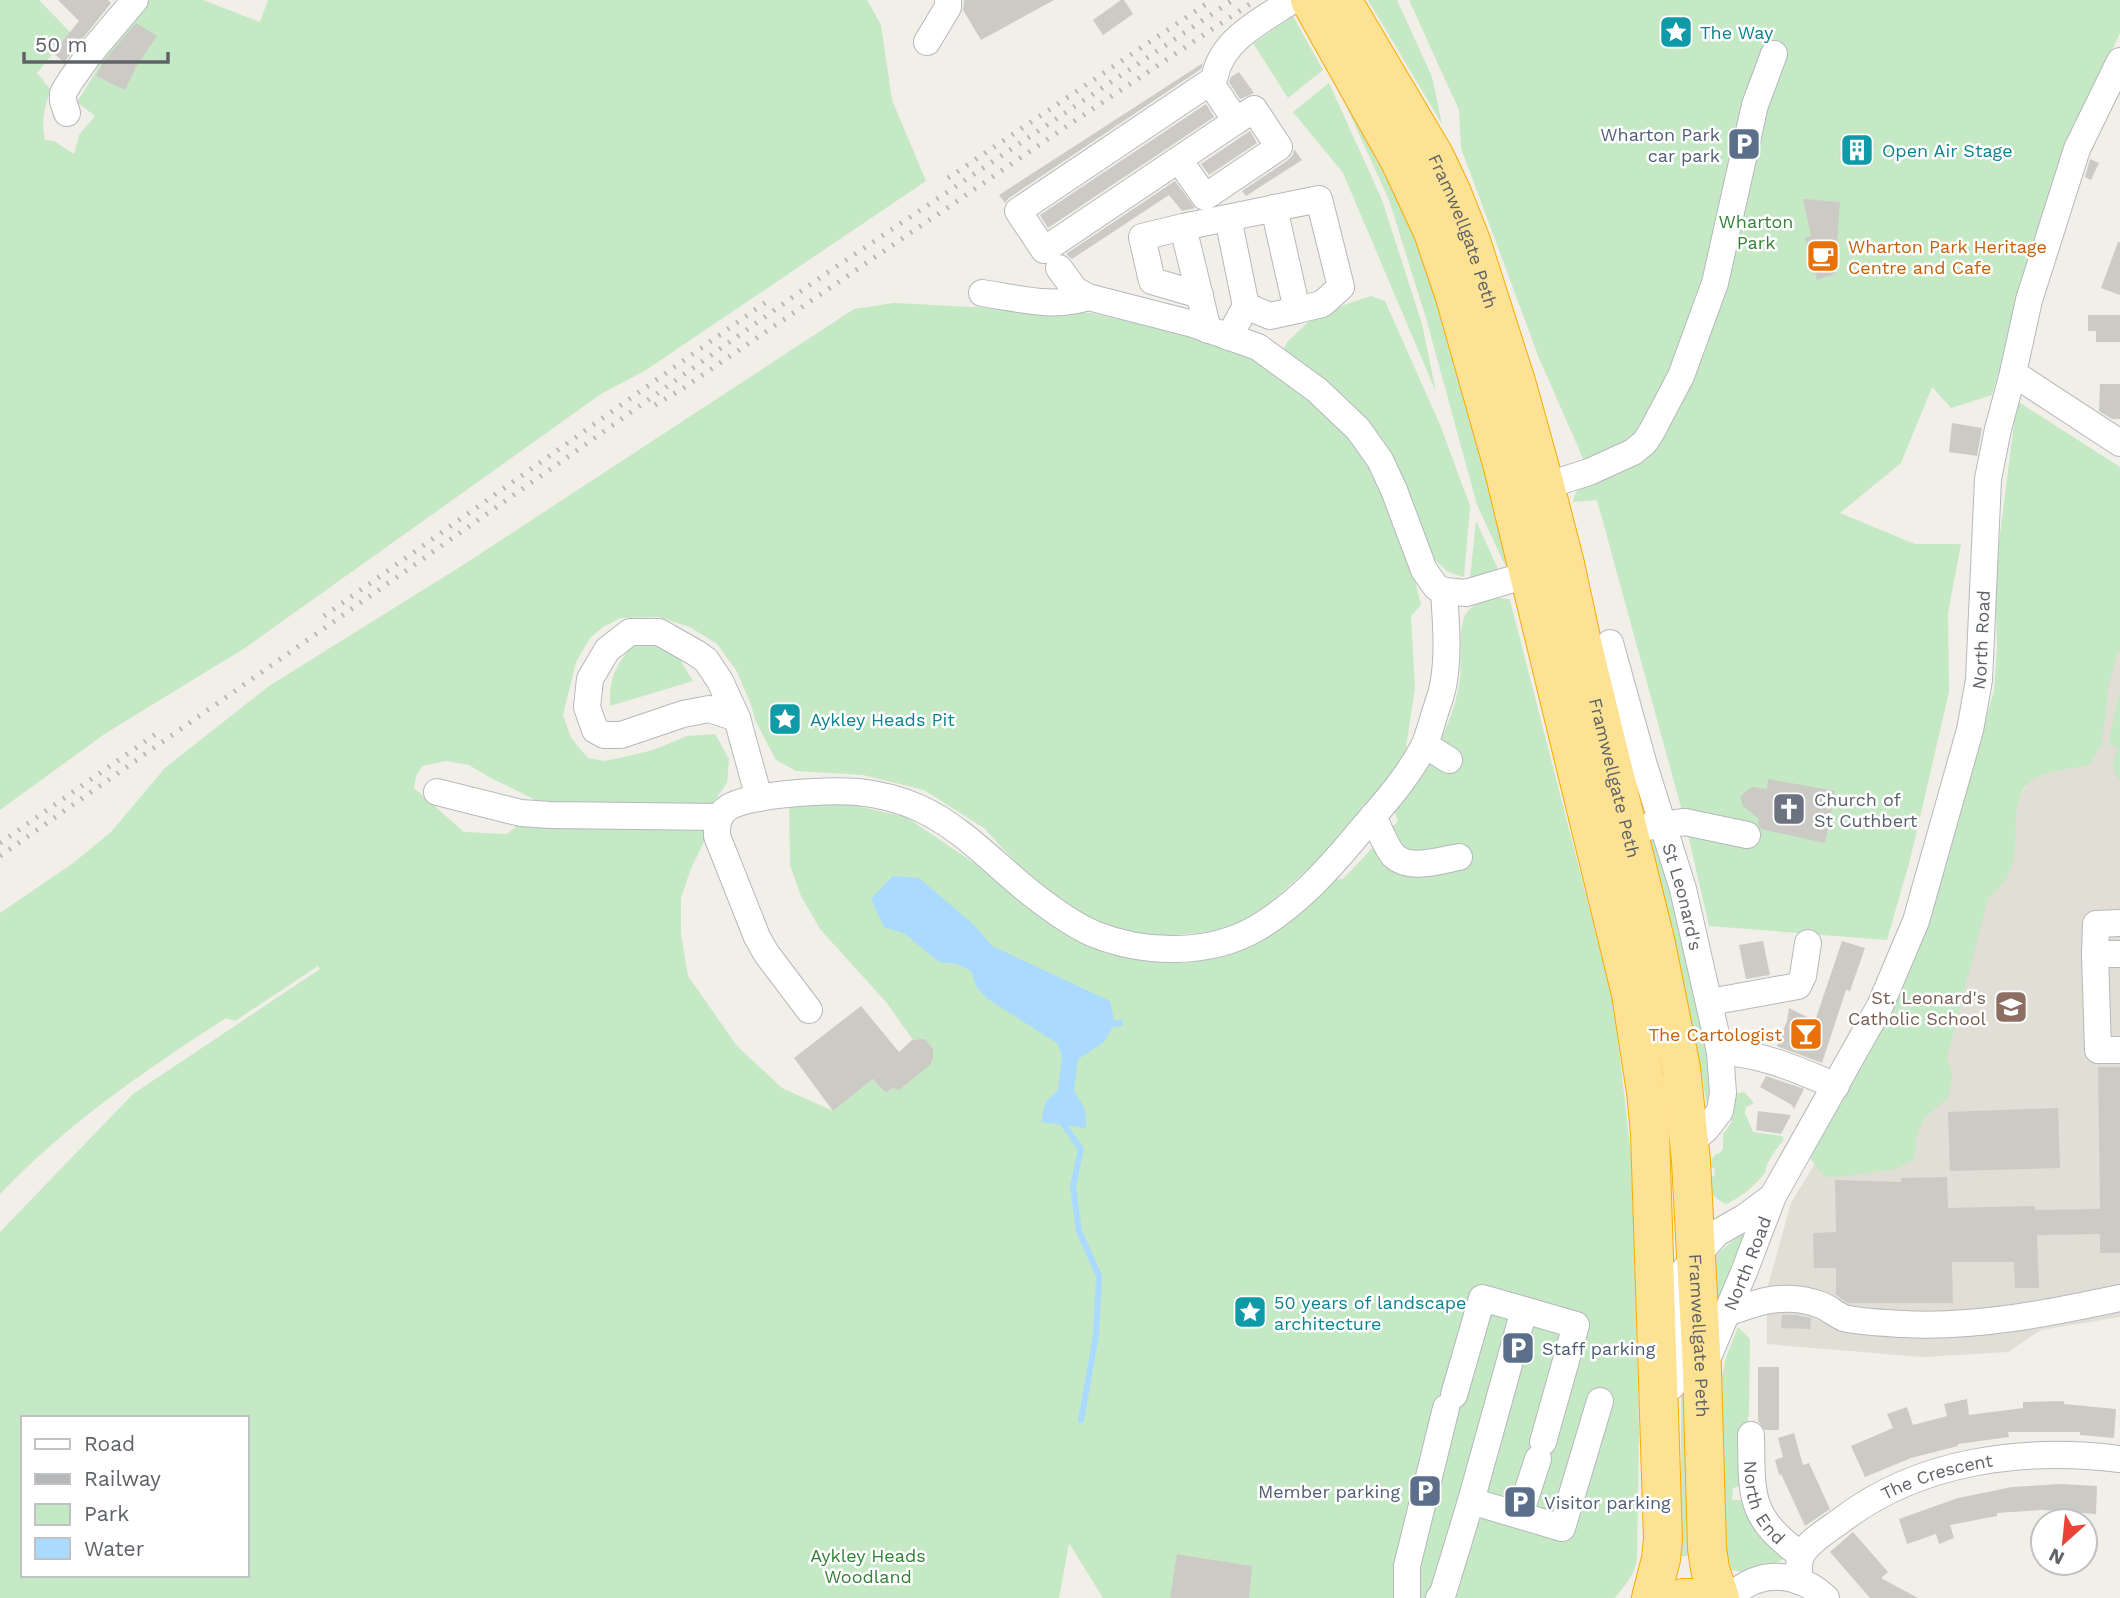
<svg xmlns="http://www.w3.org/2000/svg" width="2120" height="1598" viewBox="0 0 2120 1598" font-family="'Work Sans',sans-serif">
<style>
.education{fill:#e1ded6}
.green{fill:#c5e8c5;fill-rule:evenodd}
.water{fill:#aadaff}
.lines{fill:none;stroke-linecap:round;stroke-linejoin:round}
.stream{stroke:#aadaff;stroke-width:6}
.building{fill:#cccac5}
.minor-casing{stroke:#b5b8bc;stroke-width:28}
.highway-casing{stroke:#f9ab00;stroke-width:40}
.minor{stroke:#fff;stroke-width:26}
.highway{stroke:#fde293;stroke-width:38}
.rail{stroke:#b6b7b8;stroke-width:5;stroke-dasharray:2 9;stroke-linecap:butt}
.labels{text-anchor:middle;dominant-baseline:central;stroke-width:5;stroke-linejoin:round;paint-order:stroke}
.culture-label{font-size:18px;fill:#0d838f;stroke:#fff;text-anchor:start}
.service-label{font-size:18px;fill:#4e5e75;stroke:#fff;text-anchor:end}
.park-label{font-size:18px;fill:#348238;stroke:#fff}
.street-label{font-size:18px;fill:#5f6368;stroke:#fff}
.food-label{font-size:18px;fill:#c56008;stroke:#fff;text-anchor:start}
.worship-label{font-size:18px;fill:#5b616d;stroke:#fff;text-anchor:start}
.education-label{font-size:18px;fill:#785e54;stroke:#fff;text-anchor:end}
</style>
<rect width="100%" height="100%" fill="#f1efe8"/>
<path class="education" d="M2120,628V1317L2041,1330L2008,1352L1923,1357L1767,1344V1289L1791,1203L1877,1061L1927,954Z"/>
<g class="green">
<path d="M0,0H39L70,32L37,73L51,90C44,107 41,122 45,140L54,141L74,154L79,135L95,116L77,102L118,36L146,0H203L260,22L268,0H867L881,25L892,100L926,181L646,370L601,394L245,648L106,733L0,810Z"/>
<path d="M1368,0H1397L1432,77L1442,124Z"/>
<path d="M1409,0H2120V33L2078,122L2073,123V130L2058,167L1992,395L1951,408L1932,387L1901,463L1840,513L1915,544H1961L1948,613L1949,692L1910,860L1887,940L1709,926L1685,822L1597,500L1573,502C1575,490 1581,484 1592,479L1539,358L1461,148L1459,110Z"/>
<path d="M1293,16L1323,70L1288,98L1253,43Z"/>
<path d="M1329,83L1382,200L1422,324L1436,392L1343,173L1293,112Z"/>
<path d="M1338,88L1386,161L1450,327L1507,558L1505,565L1477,505L1426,318L1389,200Z"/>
<path d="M1371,296L1385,301L1441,427L1470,506L1464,577L1448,572L1433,558L1396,472L1282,354L1287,342L1317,314Z"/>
<path d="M894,303L1091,313L1196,337L1244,355L1267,367L1331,417L1364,455L1384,492L1413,571L1421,605L1411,616L1415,688L1405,754L1373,802L1330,849L1241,929L1140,938L1071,910L1021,868L984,828L924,790L863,775L796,771L776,760L756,722L750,702L736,670L717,644L690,627L658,617L621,618L603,627L590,638L576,662L563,715L571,738L588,758L604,761L624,757L653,750L687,736L715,734L729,759L727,783L713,803L710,829L690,871L681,898V933L688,976L737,1046L782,1088L833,1111L873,1079L886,1093L930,1064L886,1002L820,929L801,896L790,865L789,800H830L906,817L983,869L1031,909L1069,937L1107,954L1153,961L1186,963L1223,954L1332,880L1343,879L1398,821L1395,812C1423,771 1454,729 1460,678C1462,659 1458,636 1464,618C1470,602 1495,594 1510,600L1614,1004L1631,1156L1633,1214L1639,1433L1637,1559C1635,1575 1624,1586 1615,1598H1249L1251,1566L1178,1554L1170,1598H1103L1069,1543L1059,1598H0V1232L133,1094L320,969L318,966L235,1021L226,1018C144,1071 68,1123 0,1194V913L72,864L111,832L165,768L269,686L463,565L854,309ZM446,761L469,765L489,777L532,798L539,806L507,834L464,832L414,788L416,776L422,766ZM23,1418H247V1575H23Z"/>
<path d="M2017,401L2120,467V651H2118L2108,688L2106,715L2101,745L2089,765C2072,769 2046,770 2031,781C2010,797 2018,836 2014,858C2010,876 2001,888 1988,898L1947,1058L1952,1076L1948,1097L1925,1118L1917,1134L1914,1159L1896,1169L1846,1176L1824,1177L1810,1158L1904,986L1944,866L1962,797L1994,691L1997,648L1995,574Z"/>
<path d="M1476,521L1499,571L1470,578Z"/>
<path d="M658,643L679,658L693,681L610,706C609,678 615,666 633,645Z"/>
<path d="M2120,690V781C2110,768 2113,760 2118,747L2108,745Z"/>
<path d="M1650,839H1656L1660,844L1709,1052L1711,1107L1707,1106L1694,1032Z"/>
<path d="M1744,1092L1754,1103L1746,1107L1745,1113L1753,1132L1782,1136L1784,1139C1777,1149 1766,1160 1765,1173C1754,1186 1742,1197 1726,1204C1713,1197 1708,1192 1707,1177L1714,1176L1715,1169L1711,1166L1712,1159L1716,1154H1719L1723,1149V1134L1732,1122L1729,1115L1733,1094Z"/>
<path d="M1750,1229L1713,1318L1709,1264L1716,1255L1743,1232Z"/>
<path d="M1681,1289L1693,1555L1670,1558L1681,1474Z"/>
<path d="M1738,1327L1750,1339L1749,1412L1745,1435L1744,1485L1733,1488L1732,1500H1744L1785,1558L1767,1569L1742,1572L1732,1570L1727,1563L1717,1514L1720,1385L1726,1357Z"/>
</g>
<path class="water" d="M893,876L919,878L974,925L992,946L1110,1001L1115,1024L1103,1043L1078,1059L1074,1091L1085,1109L1086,1128L1041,1122L1045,1103L1058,1090L1062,1057L1058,1044L988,999L977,988L971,971L957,964L939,962L905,934L884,927L871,899Z"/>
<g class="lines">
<g class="stream">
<path d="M1115,1024L1120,1023"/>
<path d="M1064,1125L1081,1149L1073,1186L1079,1231L1099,1276L1096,1336L1081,1420"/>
</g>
</g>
<g class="building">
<path d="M58,0H108L111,3L64,62L53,53L79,21Z"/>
<path d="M964,0H1054L981,40L963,10Z"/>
<path d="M1121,0H1124L1133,14L1103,35L1093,20Z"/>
<path d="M136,23L157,36L136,67L125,90L96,76L103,62Z"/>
<path d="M1203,63L1201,69L1009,198L1005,203L999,195Z"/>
<path d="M1239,72L1254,93L1240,99L1229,82L1231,77Z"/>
<path d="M1206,104L1214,117L1048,228L1040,215Z"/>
<path d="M1250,131L1257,143L1209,175L1201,164Z"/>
<path d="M1848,133L1875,144L1866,166L1839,155Z"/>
<path d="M1294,149L1302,160L1246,196L1242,191L1288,160L1293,155Z"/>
<path d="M2090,159L2099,163L2091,180L2085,177Z"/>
<path d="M1175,181L1195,208L1182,211L1169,195L1072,259L1066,254Z"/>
<path d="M1803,199L1840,202L1835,274L1817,280L1805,238L1811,236Z"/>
<path d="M2118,242H2120V295L2101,288Z"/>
<path d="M2088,315H2120V342H2096V331H2088Z"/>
<path d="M2100,384H2120V419H2112L2099,411Z"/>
<path d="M1952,423L1982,428L1977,456L1949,452Z"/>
<path d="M1768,779L1835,791L1825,843L1761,829L1758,824L1759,819L1743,806L1740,797L1745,792L1752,787L1767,789Z"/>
<path d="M1763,941L1770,975L1746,979L1739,945Z"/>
<path d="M1842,941L1865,948L1850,991L1846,990L1822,1063L1777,1046L1787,1021L1789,1008L1815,1021Z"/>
<path d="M861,1006L899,1052L912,1040L925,1039L933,1049V1058L930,1065L899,1090L893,1088L886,1093L873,1079L833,1111L794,1058Z"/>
<path d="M2098,1067H2120V1253H2100V1234L2037,1235L2039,1288H2015L2014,1262H1952L1953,1303H1848L1836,1295V1268H1814L1813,1233L1836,1232L1835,1180L1901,1182V1178L1947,1177L1948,1208L2035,1206V1210L2100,1209Z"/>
<path d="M1766,1076L1804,1089L1794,1109L1792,1105L1760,1087Z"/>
<path d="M2058,1108L2060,1168L1950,1171L1948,1112Z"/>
<path d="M1758,1111L1791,1115L1781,1134L1756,1130Z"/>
<path d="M1782,1315H1795L1811,1318L1810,1329L1781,1328Z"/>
<path d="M1758,1367H1779V1430H1765L1758,1421Z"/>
<path d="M1967,1399L1969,1415L2023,1408V1402L2064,1401V1404L2116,1409L2114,1438L2080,1435V1432H2008L2009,1437L1958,1444V1446L1911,1458L1865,1477L1851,1446L1893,1428L1887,1414L1907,1407L1913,1425L1947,1416L1944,1404Z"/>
<path d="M1794,1433L1803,1465L1809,1463L1830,1509L1805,1526L1781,1474L1779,1475L1775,1460L1783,1457L1778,1438Z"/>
<path d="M2061,1484L2097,1486L2096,1514L2042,1510L1997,1513V1516L1950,1525L1954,1538L1939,1544L1936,1534L1907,1544L1899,1519L1958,1498L2012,1487Z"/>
<path d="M1853,1532L1888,1572L1881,1578L1918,1598H1870L1830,1552Z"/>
<path d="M1177,1554L1252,1566L1249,1598H1170Z"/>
</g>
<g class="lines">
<defs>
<g id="minor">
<path d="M927,42L948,7V0"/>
<path d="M1215,76C1222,39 1264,19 1293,0"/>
<path d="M1210,82L1236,121L1044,250L1018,211Z"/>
<path d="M67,113L63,101V93L71,80L91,52L135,0"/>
<path d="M1179,160L1205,197L1279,147L1254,109L1236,121"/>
<path d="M1228,218L1246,306L1229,337"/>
<path d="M1183,227L1142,237L1152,281L1200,295"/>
<path d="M1059,268L1075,290L1088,297L1193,324L1258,347L1317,390L1358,429L1380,460L1394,490L1424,570L1436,587L1444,591L1466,593L1543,570"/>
<path d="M982,293C1018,298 1053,309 1088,297"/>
<path d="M1246,306L1270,316L1297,310"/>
<path d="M1208,330L1183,227L1319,199L1341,287L1322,304L1297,310L1274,208"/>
<path d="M2013,373L2120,443"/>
<path d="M1545,486L1589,472L1633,452L1645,442L1652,431L1681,376L1715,283L1755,105L1774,54"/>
<path id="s1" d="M1610,643L1643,762L1683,889L1720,1052L1723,1093L1720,1111L1706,1129L1689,1144"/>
<path d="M737,718L709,709L683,714L621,735H604L595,730L587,707L590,679L607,650L630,632H659L696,653L706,660L720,681L737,718L759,798"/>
<path d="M1425,745L1449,760"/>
<path d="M437,792L521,813L550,815L720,817"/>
<path d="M1373,816C1379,828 1385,846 1394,856C1410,871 1441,860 1459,857"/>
<path d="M1646,827L1685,822L1747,835"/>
<path d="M2095,954L2096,924L2120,923"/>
<path d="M2120,954H2095L2098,1050H2120"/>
<path d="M1710,1002L1798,986L1803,976L1808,943"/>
<path d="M809,1010L766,953L757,937L717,836C717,827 717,818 724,811C740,793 832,790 858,792C878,794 901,800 919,808C963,828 995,865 1032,894C1051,909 1071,924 1094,934C1144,954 1209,956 1257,928C1296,905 1329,869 1357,835C1381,807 1407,779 1424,746C1428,737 1431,726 1434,716C1437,706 1441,696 1443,686C1449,655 1446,623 1444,591"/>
<path d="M1720,1052C1761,1053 1798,1070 1836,1086"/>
<path d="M1727,1313C1759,1301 1787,1292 1821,1305C1829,1308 1836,1315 1844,1318C1858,1322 1888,1323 1903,1324C1975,1328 2050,1313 2120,1298"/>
<path id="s2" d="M1706,1362L1744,1272L1773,1196L1880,1006L1916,921L1970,730L1979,680L1988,479L1998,429L2013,373L2029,300L2077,149L2120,61"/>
<path d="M1672,1386L1677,1345L1676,1283L1679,1276L1717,1233L1745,1217L1772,1197"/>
<path d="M1454,1395L1482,1298L1524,1310"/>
<path id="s3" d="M1751,1435C1752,1496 1748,1517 1801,1555"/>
<path d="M1471,1501L1524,1310L1576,1325L1543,1442"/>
<path d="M1520,1514L1538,1459"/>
<path id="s4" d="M1799,1581C1799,1573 1798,1561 1802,1554C1810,1540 1830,1529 1843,1519C1921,1460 2025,1447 2120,1459"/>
<path d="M1407,1598V1566L1446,1408"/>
<path d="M1439,1598L1443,1593L1471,1501L1562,1528L1600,1401"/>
<path d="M1726,1598C1735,1592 1744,1585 1754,1581C1779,1571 1808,1580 1826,1598"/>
</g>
<g id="highway">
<path d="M1310,0L1400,161L1433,232L1455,297L1503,467L1631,994L1646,1092L1650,1133L1663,1539L1661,1559L1651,1598"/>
<path id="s5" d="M1342,0L1435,157L1452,193L1471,241L1517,385L1545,486L1565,564L1583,647L1656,944L1681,1068L1691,1161L1702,1370L1707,1548L1710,1569L1720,1598"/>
<path d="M1683,1598H1713"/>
</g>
</defs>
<use href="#minor" class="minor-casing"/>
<use href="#highway" class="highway-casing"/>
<use href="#minor" class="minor"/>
<use href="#highway" class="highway"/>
<g class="rail">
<path d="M948,178L1212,0"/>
<path d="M655,405L682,389L1067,126L1256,0"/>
<path d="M324,616L766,302"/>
<path d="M0,843L160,731"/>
<path d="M0,856L565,459L821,277L1233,0"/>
</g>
</g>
<defs>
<symbol id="sight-square" viewBox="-11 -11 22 22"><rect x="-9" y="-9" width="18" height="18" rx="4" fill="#0f9aa8" stroke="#fff"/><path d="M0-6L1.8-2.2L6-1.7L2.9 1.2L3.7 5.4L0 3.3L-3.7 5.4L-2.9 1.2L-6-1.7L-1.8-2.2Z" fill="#fff"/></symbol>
<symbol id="parking-square" viewBox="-11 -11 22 22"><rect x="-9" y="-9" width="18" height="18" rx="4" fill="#5c6f8a" stroke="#fff"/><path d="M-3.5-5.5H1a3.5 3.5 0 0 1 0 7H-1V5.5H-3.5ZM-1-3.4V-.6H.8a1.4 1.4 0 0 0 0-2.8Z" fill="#fff"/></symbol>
<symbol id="building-square" viewBox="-11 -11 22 22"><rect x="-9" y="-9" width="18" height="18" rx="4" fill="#0f9aa8" stroke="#fff"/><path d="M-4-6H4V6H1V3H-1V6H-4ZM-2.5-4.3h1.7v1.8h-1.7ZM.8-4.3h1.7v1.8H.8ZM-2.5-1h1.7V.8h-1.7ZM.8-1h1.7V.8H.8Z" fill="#fff"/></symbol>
<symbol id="cafe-square" viewBox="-11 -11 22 22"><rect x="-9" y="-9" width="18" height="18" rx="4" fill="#e8710a" stroke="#fff"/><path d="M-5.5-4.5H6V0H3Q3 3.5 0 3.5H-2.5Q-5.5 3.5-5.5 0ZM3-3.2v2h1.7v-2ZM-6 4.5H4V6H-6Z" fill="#fff"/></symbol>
<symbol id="church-square" viewBox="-11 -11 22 22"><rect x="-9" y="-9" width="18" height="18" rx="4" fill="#6b7280" stroke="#fff"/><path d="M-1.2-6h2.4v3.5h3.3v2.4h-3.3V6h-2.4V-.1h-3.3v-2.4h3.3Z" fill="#fff"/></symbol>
<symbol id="school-square" viewBox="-11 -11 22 22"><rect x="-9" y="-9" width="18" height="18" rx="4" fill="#8d6e63" stroke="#fff"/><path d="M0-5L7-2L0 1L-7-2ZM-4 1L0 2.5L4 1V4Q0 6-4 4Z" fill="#fff"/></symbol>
<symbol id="bar-square" viewBox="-11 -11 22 22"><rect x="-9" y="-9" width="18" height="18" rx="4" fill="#e8710a" stroke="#fff"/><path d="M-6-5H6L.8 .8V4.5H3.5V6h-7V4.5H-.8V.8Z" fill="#fff"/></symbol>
</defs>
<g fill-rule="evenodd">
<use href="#sight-square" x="1657" y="13" width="38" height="38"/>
<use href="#parking-square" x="1725" y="125" width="38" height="38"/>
<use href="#building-square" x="1838" y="131" width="38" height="38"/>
<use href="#cafe-square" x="1804" y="237" width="38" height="38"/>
<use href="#sight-square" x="766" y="700" width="38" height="38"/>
<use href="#church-square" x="1770" y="790" width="38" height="38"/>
<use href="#school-square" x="1992" y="988" width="38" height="38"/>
<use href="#bar-square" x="1787" y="1015" width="38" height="38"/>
<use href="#sight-square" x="1231" y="1293" width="38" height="38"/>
<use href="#parking-square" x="1499" y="1329" width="38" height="38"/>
<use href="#parking-square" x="1406" y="1472" width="38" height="38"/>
<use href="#parking-square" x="1501" y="1483" width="38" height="38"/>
</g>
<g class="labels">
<g class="culture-label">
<text x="1700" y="32">The Way</text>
<text x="1882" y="150">Open Air Stage</text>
<text x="810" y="719">Aykley Heads Pit</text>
<text x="1274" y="1302">50 years of landscape<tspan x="1274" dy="21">architecture</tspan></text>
</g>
<g class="service-label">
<text x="1720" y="134">Wharton Park<tspan x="1720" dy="21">car park</tspan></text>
<text x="1542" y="1348" text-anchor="start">Staff parking</text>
<text x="1400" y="1491">Member parking</text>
<text x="1544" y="1502" text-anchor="start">Visitor parking</text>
</g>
<g class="park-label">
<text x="1756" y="221">Wharton<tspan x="1756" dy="21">Park</tspan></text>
<text x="868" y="1555">Aykley Heads<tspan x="868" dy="21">Woodland</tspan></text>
</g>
<g class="street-label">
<text stroke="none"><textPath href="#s5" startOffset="262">Framwellgate Peth</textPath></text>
<text stroke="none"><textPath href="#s2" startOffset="779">North Road</textPath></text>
<text stroke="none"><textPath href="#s5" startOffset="830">Framwellgate Peth</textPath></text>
<text stroke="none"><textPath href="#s1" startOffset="264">St Leonard's</textPath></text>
<text stroke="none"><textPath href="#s2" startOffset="107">North Road</textPath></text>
<text stroke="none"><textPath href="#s5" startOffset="1396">Framwellgate Peth</textPath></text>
<text stroke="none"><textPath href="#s4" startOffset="186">The Crescent</textPath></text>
<text stroke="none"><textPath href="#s3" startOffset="70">North End</textPath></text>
</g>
<g class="food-label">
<text x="1848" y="246">Wharton Park Heritage<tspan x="1848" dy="21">Centre and Cafe</tspan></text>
<text x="1782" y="1034" text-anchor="end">The Cartologist</text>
</g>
<g class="worship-label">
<text x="1814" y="799">Church of<tspan x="1814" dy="21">St Cuthbert</tspan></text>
</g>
<g class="education-label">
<text x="1986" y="997">St. Leonard's<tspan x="1986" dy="21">Catholic School</tspan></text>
</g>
</g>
<rect x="21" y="1416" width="228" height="161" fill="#ffffff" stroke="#bfc1c3" stroke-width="2"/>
<rect x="35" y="1439" width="35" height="10" fill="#ffffff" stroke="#bfc1c3" stroke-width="2"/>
<text x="84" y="1451" font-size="21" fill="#5f6368">Road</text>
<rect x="35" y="1474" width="35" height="10" fill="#b6b7b8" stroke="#bfc1c3" stroke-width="2"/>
<text x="84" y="1486" font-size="21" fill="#5f6368">Railway</text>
<rect x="35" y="1504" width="35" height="21" fill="#c5e8c5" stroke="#bfc1c3" stroke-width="2"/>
<text x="84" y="1521" font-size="21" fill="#5f6368">Park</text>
<rect x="35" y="1538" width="35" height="21" fill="#aadaff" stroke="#bfc1c3" stroke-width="2"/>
<text x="84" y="1556" font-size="21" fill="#5f6368">Water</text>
<g transform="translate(2064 1542) rotate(207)"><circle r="33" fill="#ffffff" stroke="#bfc1c3" stroke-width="2"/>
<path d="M0-5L12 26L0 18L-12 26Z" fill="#ea4335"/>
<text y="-10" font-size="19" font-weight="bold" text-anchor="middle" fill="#5f6368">N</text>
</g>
<path d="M24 52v10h144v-10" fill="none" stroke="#5f6368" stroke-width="3.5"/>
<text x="35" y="52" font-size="21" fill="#5f6368" stroke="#ffffff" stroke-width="5" paint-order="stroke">50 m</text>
</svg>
